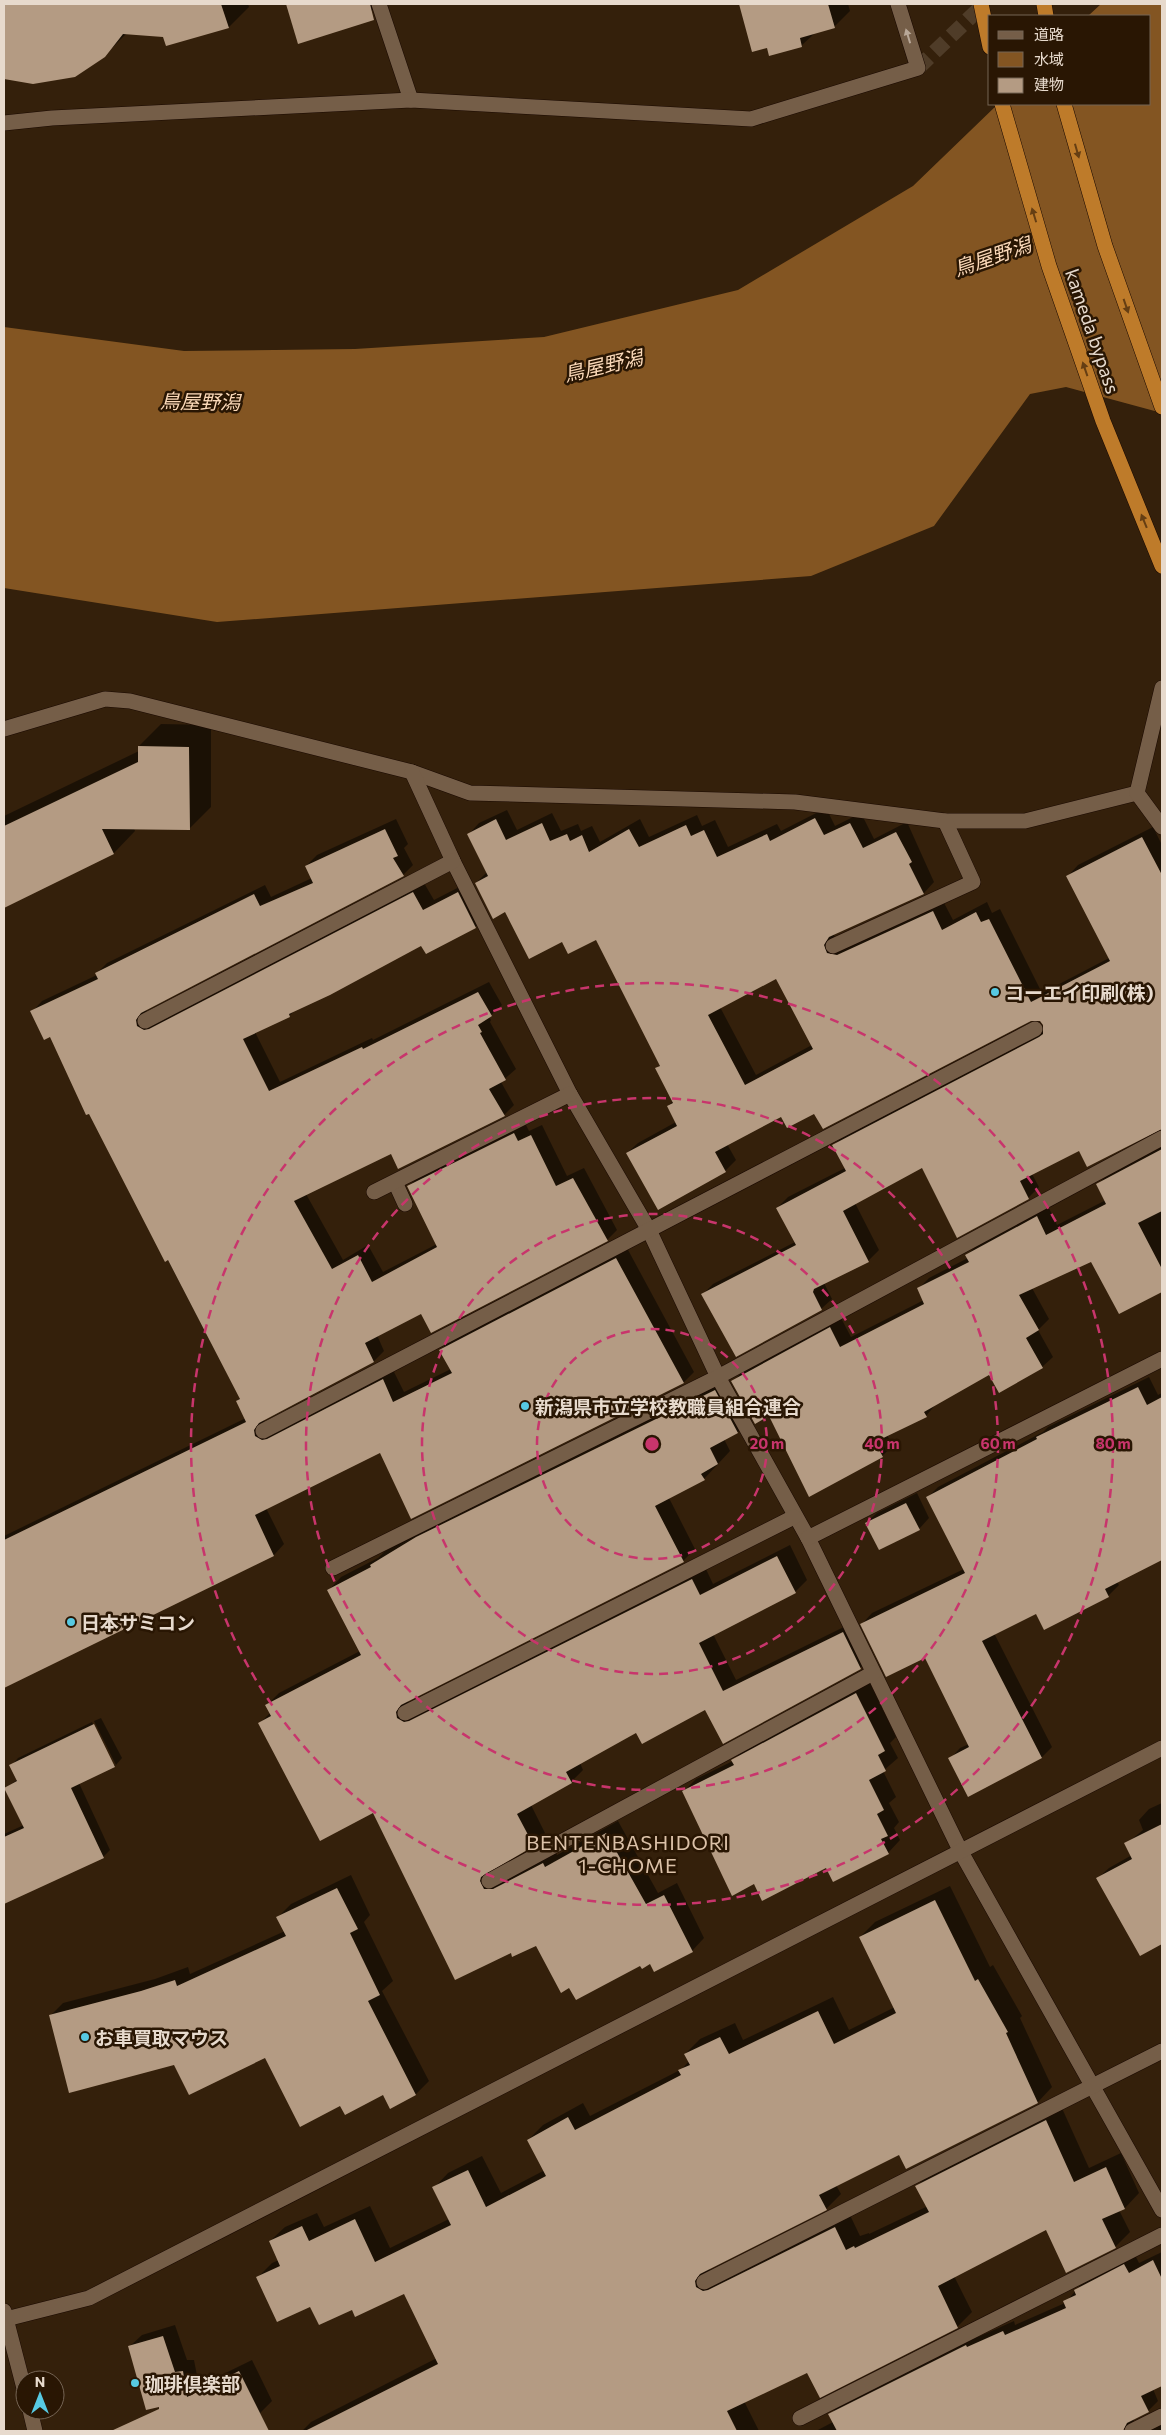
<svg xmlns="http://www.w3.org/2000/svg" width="1166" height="2435" viewBox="0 0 1166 2435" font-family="Commissioner,'Noto Sans JP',sans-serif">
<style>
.water{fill:#835522}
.shadow{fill:#0007;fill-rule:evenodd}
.building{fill:#b49b83;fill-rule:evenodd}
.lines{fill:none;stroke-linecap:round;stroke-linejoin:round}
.minor-tunnel{stroke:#4f3c28;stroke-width:15;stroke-dasharray:15 8;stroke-linecap:butt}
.minor-casing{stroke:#1a0900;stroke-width:16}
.tertiary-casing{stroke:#1a0900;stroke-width:16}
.trunk-casing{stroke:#1a0900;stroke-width:16}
.minor{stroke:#755e48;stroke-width:15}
.tertiary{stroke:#755e48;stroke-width:15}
.trunk{stroke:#be7b2a;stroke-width:15}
.oneway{fill:#b9a898}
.oneway2{fill:#653e13}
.ring{fill:none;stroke:#c8356c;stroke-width:2.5;stroke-dasharray:9 6}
.poi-dot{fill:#57c9e2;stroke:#291603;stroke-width:2}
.labels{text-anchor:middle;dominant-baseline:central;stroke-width:5;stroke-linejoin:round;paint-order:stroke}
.street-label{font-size:19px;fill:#e7dacd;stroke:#291603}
.poi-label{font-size:19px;font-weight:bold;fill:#e7dacd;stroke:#291603;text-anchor:start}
.water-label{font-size:20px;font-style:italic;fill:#fbd9b9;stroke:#291603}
.neighbourhood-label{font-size:20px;letter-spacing:1px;fill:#dbc1a8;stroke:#291603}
.centre{fill:#c8356c;stroke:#291603;stroke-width:2.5}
.ring-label{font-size:15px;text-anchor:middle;font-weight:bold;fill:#c8356c;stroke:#291603;stroke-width:5;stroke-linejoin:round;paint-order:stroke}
</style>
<rect width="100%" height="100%" fill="#34200b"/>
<path class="water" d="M1101,4H1162V413L1066,387L1030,394L934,526L811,576L217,622L4,588V327L184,351L355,349L544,337L738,290L913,186L998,104H1150V16H1088Z"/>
<g class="shadow">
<path d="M4,4H248L249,7L229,27L164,36L127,33L104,56L75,76L33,83L4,77Z"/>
<path d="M287,4H379L359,23L299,42Z"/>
<path d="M741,4H848L850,11L834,27L815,33L801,46L767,47L753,50Z"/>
<path d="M161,724L211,725V807L189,829L134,828L135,831L114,853L4,907V816L139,751V746Z"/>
<path d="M826,808L835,826L861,813L874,839L907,822L934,882L924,893L834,934L835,940L943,901L953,920L987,902L992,913L1000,909L1042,993L1109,958L1068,876L1078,865L1153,827L1162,845V1128L1080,1149L1032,1174L1039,1187L1028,1198L923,1166L855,1203L879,1250L868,1261L824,1283L832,1299L821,1309L703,1294L713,1284L795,1242L777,1208L788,1197L845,1168L833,1146L844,1135L1044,1031L1045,1025L1040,1020L1030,1019L815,1112L781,1115L727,1144L736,1160L725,1171L627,1153L638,1143L676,1122L668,1106L673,1101L657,1068L661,1064L596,938L563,940L506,910L476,883L487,872L469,834L479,823L507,810L517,830L552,813L561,831L578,824L581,831L592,826L600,842L640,819L649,837L697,815L702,826L715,820L728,847L777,824L781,831ZM776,977L812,1045L756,1075L720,1007Z"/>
<path d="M396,819L408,844L404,848L413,865L403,875L147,1008L146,1014L424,883L434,900L469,882L486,916L475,927L422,944L296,1009L289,1016L255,1032L280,1082L372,1038L373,1040L489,982L502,1005L489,1017L491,1020L490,1022L516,1069L501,1082L514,1105L504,1115L391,1153L306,1194L343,1260L368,1245L383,1272L437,1244L409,1186L419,1176L525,1123L529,1131L542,1125L567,1176L584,1168L617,1230L607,1240L422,1312L377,1335L384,1351L374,1361L264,1419L265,1425L393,1370L404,1392L451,1369L441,1350L451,1339L627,1248L694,1372L684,1382L412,1517L381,1452L266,1508L284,1544L274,1555L4,1687V1536L246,1418L237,1401L240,1398L51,1036L32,1012L42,1001L97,975V973L107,963L265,885L271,897L312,878L306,866L317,855Z"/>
<path d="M1162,1145V1290L1119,1313L1091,1260L1032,1288L1049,1319L1038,1330L1053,1357L1042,1367L990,1373L936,1404L926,1416L887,1435L893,1446L882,1456L770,1414L733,1382L743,1371L841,1318L851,1337L924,1300L918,1289L929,1278L968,1258L967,1255L978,1244L1048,1206L1057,1225L1106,1200L1098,1184L1108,1174Z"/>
<path d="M1149,1377L1158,1395L1162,1393V1558L1117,1582L1119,1585L1108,1596L1036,1612L994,1633L1052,1747L1042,1757L950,1759L960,1748L969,1744L925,1657L862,1624L872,1613L964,1569L927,1498L938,1487L1043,1432L1048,1427Z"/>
<path d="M727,1379L750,1419L738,1432L724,1439L730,1451L704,1479L669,1498L695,1549L683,1561L407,1700L413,1709L705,1567L713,1584L790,1545L807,1580L795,1592L713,1634L736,1680L856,1621L873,1655L860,1668L723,1742L706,1708L637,1732L580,1763L583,1770L571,1782L531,1805L545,1833L533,1845L492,1868L496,1877L555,1851L557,1855L618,1821L658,1893L677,1883L704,1938L692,1951L570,1986L537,1945L511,1951L374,1811L260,1723L271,1712L267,1705L279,1693L360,1651L329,1590L341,1577L378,1558L384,1552L430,1525Z"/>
<path d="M917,1493L929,1518L919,1529L866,1523L877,1513Z"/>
<path d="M869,1681L896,1737L890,1743L898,1758L883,1771L896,1797L889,1803L899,1822L894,1828L900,1840L888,1853L755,1883L684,1791L696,1779L733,1761L745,1748Z"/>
<path d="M101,1718L122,1758L116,1765L94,1721Z"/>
<path d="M92,1722L113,1765H116L79,1783L110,1850L103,1857L6,1902L4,1897V1834L24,1825L6,1788L18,1779L11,1766L18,1758Z"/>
<path d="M1162,1803V1943L1141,1954L1098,1878L1109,1868L1132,1855L1126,1844L1143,1830L1139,1820L1149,1809Z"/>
<path d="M351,1875L370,1915L364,1922L393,1981L382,1991L429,2081L416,2094L384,2093L341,2105L266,2057L175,2064L50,2016L63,2003L155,1979L188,1967L190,1974L285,1931L278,1917L291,1904Z"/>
<path d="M950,1886L990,1967L993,1965L1022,2016L1020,2018L1052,2087L1038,2102L907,2168L899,2154L836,2185L841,2194L826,2209L709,2267L710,2272L849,2213L860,2236L869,2233V2234L928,2206L917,2186L932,2171L1061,2106L1089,2168L1121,2153L1139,2193L1125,2208L1119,2210L1130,2232L1115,2247L1047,2228L954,2276L972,2312L957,2327L808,2372L744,2401L759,2431H302L311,2422L437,2358L405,2293L352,2309L311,2305L258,2277L272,2263L279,2260L270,2241L285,2227L317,2213L324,2227L370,2206L390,2248L449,2219L434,2188L448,2173L482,2156L501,2193L545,2170L528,2140L543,2125L583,2103L590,2116L682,2069L689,2061L685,2054L700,2039L735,2023L743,2040L833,1997L849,2030L895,2007L860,1937L875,1922Z"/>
<path d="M1162,2252V2384L1153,2389L1158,2401L1148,2411L1134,2419L1133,2424L1162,2422V2431H816L833,2422L830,2415L840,2404L976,2335L978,2337L1014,2321L1015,2325L1065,2303L1085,2280L1135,2255L1139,2263Z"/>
<path d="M175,2325L187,2360H194L199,2386L252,2360L272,2401L260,2413L241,2421L245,2431H164L160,2405L130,2346L142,2335Z"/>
</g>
<g class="building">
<path d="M4,4H221L229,28L166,46L163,37L123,34L105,57L75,77L33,84L4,79Z"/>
<path d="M286,4H370L374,20L298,44Z"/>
<path d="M739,4H828L835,28L800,38L802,47L769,56L767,48L752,52Z"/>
<path d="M138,746L189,747L190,830L102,829L114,854L4,908V826L138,762Z"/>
<path d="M815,818L824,835L850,823L863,848L896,832L912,862L909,864L924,894L829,937L824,945L827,953L837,955L933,911L942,930L976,912L981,922L989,919L1031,1002L1110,961L1066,876L1142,837L1162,875V1129L1087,1167L1079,1151L1020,1181L1029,1199L957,1238L922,1168L843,1211L869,1262L814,1289L813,1292L822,1310L736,1357L701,1294L796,1245L776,1208L846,1171L832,1145L1039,1037L1043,1034V1025L1040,1021H1031L823,1129L814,1114L787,1128L781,1117L715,1152L726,1172L658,1210L626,1153L677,1126L667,1106L673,1103L655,1068L660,1066L596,940L568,954L562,942L529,959L505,912L493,919L475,883L488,876L467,834L496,819L506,840L542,823L550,841L567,834L570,841L582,835L589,852L629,829L639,847L686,825L691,836L704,830L717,857L767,834L770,841ZM776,979L813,1049L745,1085L708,1015Z"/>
<path d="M385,829L398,856L393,858L404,876L141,1013L136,1020L137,1026L144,1030L149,1029L413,892L423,910L458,892L476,928L426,954L421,946L330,995L289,1014L290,1017L243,1039L269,1091L362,1047L363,1049L478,992L492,1016L478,1025L482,1032L480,1033L506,1080L489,1089L505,1116L398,1169L391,1154L294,1201L332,1269L358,1255L372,1282L437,1247L407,1186L514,1133L518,1141L531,1135L556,1186L573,1178L608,1241L431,1333L421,1314L365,1343L374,1362L259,1423L254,1430L255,1436L262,1440L267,1439L383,1379L393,1402L452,1373L439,1350L616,1258L684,1383L411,1519L380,1453L255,1515L274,1556L4,1688V1540L246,1422L236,1401L240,1399L168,1260L165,1262L89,1114L86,1115L50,1037L44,1040L30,1011L98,979L95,973L254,894L260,906L313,883L305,866Z"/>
<path d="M1162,1149V1211L1138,1223L1162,1269V1292L1119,1314L1091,1262L1019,1295L1039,1330L1026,1338L1043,1368L999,1393L989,1375L924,1412L927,1417L875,1442L883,1457L809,1497L769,1416L755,1424L731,1381L830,1327L840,1347L924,1304L917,1288L969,1262L965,1255L1037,1216L1046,1235L1106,1204L1096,1184Z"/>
<path d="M1138,1387L1147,1405L1162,1397V1560L1105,1589L1109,1597L1044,1630L1036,1614L982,1641L1042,1758L968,1797L948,1758L969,1747L925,1658L886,1677L860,1624L965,1573L926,1497L1037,1439L1036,1437Z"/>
<path d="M715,1390L738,1433L710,1448L718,1464L701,1474L705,1480L655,1506L684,1562L401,1705L396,1712L397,1718L404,1722L409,1721L692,1579L700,1595L777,1556L796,1593L699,1643L723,1691L843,1632L861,1669L723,1744L705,1710L642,1744L636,1733L566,1772L572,1783L517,1814L534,1846L481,1877L480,1881L484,1889H493L543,1863L545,1867L606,1833L646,1904L664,1895L693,1952L654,1972L650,1964L642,1969L640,1966L576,2000L569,1988L561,1993L536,1946L512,1957L511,1953L455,1980L373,1813L320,1841L258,1723L271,1716L265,1705L361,1655L327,1590L371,1567L370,1565L416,1537Z"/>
<path d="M906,1503L920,1530L879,1550L865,1523Z"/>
<path d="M856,1693L885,1751L878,1755L886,1771L869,1780L884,1810L877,1814L888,1836L881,1839L889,1854L833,1882L826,1868L762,1901L754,1884L732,1896L682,1791L734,1765L731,1760Z"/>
<path d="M94,1724L115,1767L71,1788L104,1858L4,1904V1837L24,1828L4,1788L17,1781L9,1765Z"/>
<path d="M1162,1824V1944L1140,1956L1096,1878L1132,1859L1124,1843Z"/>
<path d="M337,1888L358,1929L350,1933L380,1995L368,2001L416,2095L390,2109L383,2095L345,2115L340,2106L300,2127L265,2058L189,2095L174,2065L69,2093L49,2015L141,1991L175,1980L177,1986L286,1936L276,1917Z"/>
<path d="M935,1900L975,1981L978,1979L1008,2032L1006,2033L1038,2103L906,2169L899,2155L819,2195L827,2210L700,2274L695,2281L696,2287L703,2291L708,2290L835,2227L846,2250L854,2246L855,2248L929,2212L915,2186L1046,2120L1074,2182L1106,2167L1125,2209L1102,2219L1116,2248L1066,2273L1046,2230L938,2286L958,2328L820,2398L807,2373L727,2411L737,2431H305L438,2364L404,2294L355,2317L352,2310L319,2325L310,2307L277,2322L256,2277L280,2266L269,2241L302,2226L309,2241L355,2219L375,2262L451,2225L432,2187L468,2170L486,2207L546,2176L527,2140L568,2117L575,2130L681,2075L678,2070L690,2065L684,2054L720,2037L729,2054L818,2011L834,2044L896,2013L859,1937Z"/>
<path d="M1153,2260L1162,2279V2386L1141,2396L1149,2412L1127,2423L1123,2431H837L828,2414L966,2345L967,2347L1003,2331L1005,2335L1066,2308L1063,2301L1076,2295L1074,2290L1124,2264L1129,2273Z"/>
<path d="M163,2336L175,2372L183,2371L187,2397L239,2371L269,2431H111L159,2409V2407L146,2410L128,2346Z"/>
</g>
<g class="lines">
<path class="minor-tunnel" d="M918,68L984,4"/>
<defs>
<g id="minor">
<path d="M379,4L411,100"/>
<path d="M4,123L52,118L411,100L751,119L918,68L898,4"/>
<path d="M4,729L105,699L130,701L412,772L470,793L795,802L945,821H1025L1137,793"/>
<path d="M412,772L453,861L570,1094L649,1230L718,1377L808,1538L961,1852L1162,2210"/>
<path d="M1137,793L1162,688"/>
<path d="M1137,793L1162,827"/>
<path d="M833,946L973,882L945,821"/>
<path d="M145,1021L453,861"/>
<path d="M395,1182L405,1204"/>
<path d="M374,1192L570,1094"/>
<path d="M263,1431L1035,1029"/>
<path d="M808,1538L1162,1359"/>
<path d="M333,1568L718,1377L1162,1138"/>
<path d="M405,1713L794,1517"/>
<path d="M489,1881L873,1673"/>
<path d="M704,2282L1162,2051"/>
<path d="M800,2418L1162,2235"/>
<path d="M1132,2431L1162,2416"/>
</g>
<g id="tertiary">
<path d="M4,2311L25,2392"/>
<path d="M6,2319L89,2298L1162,1748"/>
<path d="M30,2410L35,2431"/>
</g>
<g id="trunk">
<path d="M981,4L990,47"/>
<path d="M1044,4L1046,16"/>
<path d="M1002,104L1049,266L1103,421L1162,566"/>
<path d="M1064,104L1105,246L1162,407"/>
</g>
</defs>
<use href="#minor" class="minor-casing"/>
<use href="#tertiary" class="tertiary-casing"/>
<use href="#trunk" class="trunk-casing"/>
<use href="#minor" class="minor"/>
<use href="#tertiary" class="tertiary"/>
<use href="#trunk" class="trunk"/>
</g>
<defs><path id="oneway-solid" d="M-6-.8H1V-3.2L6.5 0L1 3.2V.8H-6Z" transform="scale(1.25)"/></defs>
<use class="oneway" href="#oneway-solid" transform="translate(908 36) rotate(-107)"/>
<g class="oneway2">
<use href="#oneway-solid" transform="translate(1077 151) rotate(74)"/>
<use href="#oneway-solid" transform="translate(1034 215) rotate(-107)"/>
<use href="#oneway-solid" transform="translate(1126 306) rotate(71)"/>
<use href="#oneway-solid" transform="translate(1085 369) rotate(-109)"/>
<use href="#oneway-solid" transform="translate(1144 521) rotate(-112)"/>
</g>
<g class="ring">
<circle cx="652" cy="1444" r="115"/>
<circle cx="652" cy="1444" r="230"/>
<circle cx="652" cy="1444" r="346"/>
<circle cx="652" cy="1444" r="461"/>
</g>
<g class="poi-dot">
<circle cx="995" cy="992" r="5"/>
<circle cx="525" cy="1406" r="5"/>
<circle cx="71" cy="1622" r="5"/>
<circle cx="85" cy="2037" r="5"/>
<circle cx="135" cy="2383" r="5"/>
</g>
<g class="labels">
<g class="street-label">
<text transform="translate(1093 331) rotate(71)">kameda bypass</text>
</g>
<g class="poi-label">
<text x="1005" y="992">コーエイ印刷(株)</text>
<text x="535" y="1406">新潟県市立学校教職員組合連合</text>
<text x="81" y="1622">日本サミコン</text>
<text x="95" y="2037">お車買取マウス</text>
<text x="145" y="2383">珈琲倶楽部</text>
</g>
<g class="water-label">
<text transform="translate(992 256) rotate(-19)">鳥屋野潟</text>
<text transform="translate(603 365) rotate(-13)">鳥屋野潟</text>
<text transform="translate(200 401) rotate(1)">鳥屋野潟</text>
</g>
<g class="neighbourhood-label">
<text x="628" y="1842">BENTENBASHIDORI<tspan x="628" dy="23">1-CHOME</tspan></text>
</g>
</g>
<circle cx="652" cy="1444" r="8" class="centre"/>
<g class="ring-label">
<text x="767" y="1449">20 m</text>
<text x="882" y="1449">40 m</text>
<text x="998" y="1449">60 m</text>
<text x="1113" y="1449">80 m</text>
</g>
<rect width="1166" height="2435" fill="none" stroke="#e7dacd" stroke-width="10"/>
<rect x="988" y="15" width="162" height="90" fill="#291603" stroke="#756454"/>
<rect x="998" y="31" width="25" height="8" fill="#755e48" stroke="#756454"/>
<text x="1034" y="40" font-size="15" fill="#e7dacd">道路</text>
<rect x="998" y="52" width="25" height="15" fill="#835522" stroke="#756454"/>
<text x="1034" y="65" font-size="15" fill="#e7dacd">水域</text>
<rect x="998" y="78" width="25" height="15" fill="#b49b83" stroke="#756454"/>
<text x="1034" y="90" font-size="15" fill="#e7dacd">建物</text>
<g transform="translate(40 2395)"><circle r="24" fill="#291603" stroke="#756454"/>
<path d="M0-4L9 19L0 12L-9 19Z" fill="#57c9e2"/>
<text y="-8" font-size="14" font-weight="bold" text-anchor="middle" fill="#e7dacd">N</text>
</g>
</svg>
